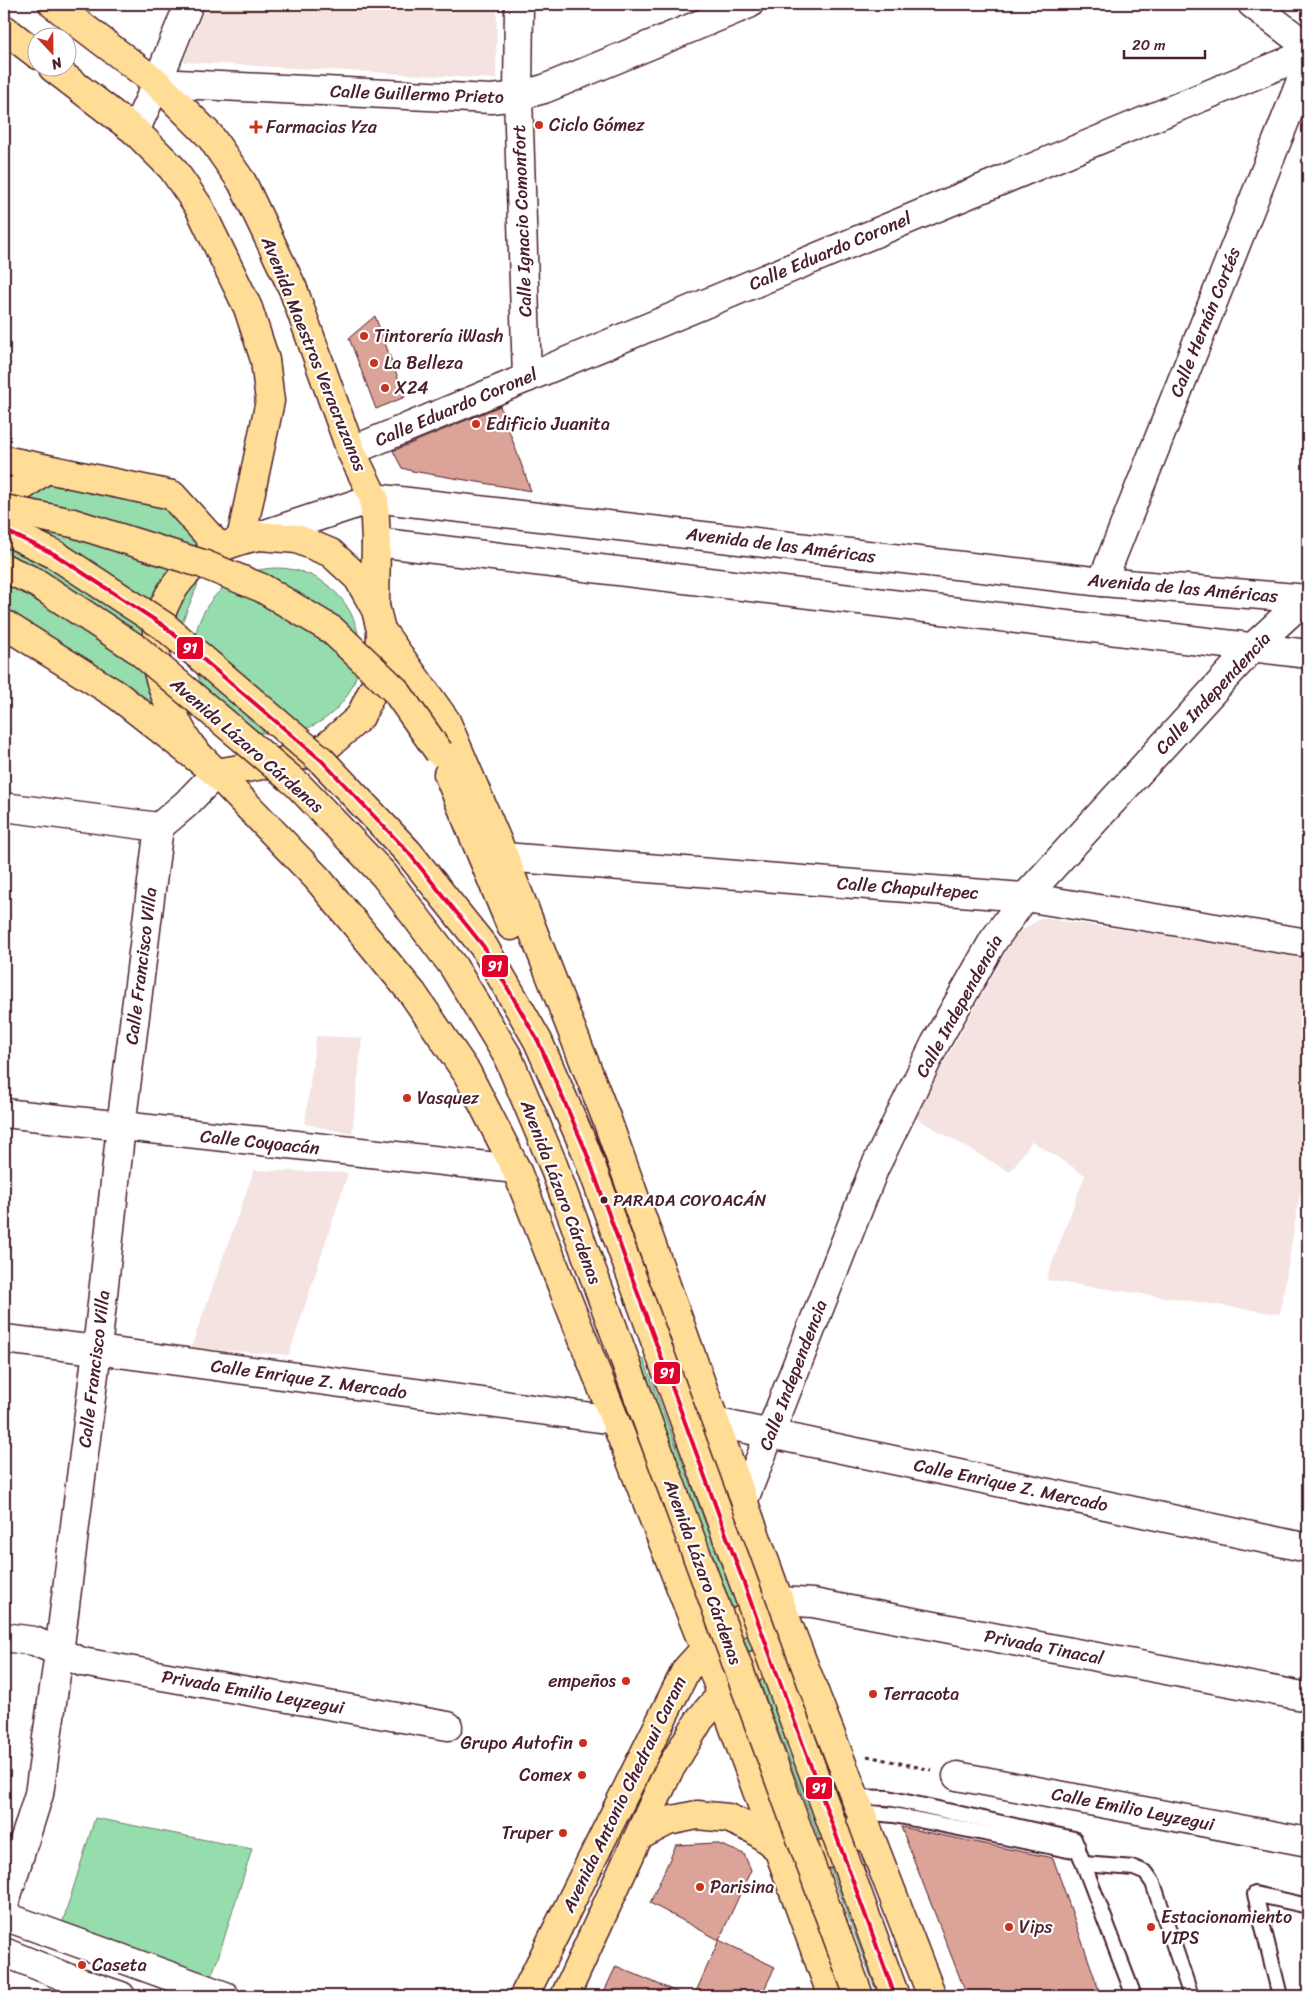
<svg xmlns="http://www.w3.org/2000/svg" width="1312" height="2000" viewBox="0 0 1312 2000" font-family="Sriracha,sans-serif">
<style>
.built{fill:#f4e3e0}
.green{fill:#95ddac;stroke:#707e6c}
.building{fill:#dca398;stroke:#4a1f2b}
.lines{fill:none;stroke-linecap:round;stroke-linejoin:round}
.service-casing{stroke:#4a1f2b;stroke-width:18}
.minor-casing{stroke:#4a1f2b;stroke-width:31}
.tertiary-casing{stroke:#4a1f2b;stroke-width:31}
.secondary-casing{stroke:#4a1f2b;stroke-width:31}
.primary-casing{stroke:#4a1f2b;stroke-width:31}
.trunk-casing{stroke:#4a1f2b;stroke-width:31}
.path{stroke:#4a1f2b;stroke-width:3;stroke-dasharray:4 4;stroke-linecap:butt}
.service{stroke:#fff;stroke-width:14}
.minor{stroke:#fff;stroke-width:28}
.tertiary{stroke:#fff;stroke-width:28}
.secondary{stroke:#fff;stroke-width:28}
.primary{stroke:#ffdd96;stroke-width:28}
.trunk{stroke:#ffdd96;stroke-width:28}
.trunk-bridge-casing{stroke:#4a1f2b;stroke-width:31;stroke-linecap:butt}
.trunk-bridge{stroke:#ffdd96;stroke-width:28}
.bus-1-casing{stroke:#fff;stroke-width:8}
.bus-1{stroke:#e4002b;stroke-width:4}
.poi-dot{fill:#c8321e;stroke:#fff;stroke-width:2}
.bus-dot{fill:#4a1f2b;stroke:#fff;stroke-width:2}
.labels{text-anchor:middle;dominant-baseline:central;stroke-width:4.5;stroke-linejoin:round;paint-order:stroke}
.bus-label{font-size:17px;fill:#4a1f2b;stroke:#fff;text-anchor:start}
.street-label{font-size:18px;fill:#4a1f2b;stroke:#fff}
.poi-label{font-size:18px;fill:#4a1f2b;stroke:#fff;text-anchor:start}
.line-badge{stroke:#fff;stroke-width:2}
.badge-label{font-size:14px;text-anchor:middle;font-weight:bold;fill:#fff}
</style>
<rect width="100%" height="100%" fill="#fff"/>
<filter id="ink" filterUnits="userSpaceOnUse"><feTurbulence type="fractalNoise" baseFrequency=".02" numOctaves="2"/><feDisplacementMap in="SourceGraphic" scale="10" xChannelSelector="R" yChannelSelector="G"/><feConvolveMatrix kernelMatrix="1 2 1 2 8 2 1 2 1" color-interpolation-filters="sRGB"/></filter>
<g filter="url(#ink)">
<g class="built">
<path d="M207,4H497L496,79L183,62Z"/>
<path d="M1041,918L1308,956V1145L1280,1314L1046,1280L1085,1175L1032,1141L1010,1172L914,1117L1015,935Z"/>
<path d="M316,1036L362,1038L352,1134L305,1124Z"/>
<path d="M254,1170L348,1173L289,1355L191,1348Z"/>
</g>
<g class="green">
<path d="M60,478L183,504L222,526L169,654L162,712L73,652L4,608V525L19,498Z"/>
<circle cx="277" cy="651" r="83"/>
<path d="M643,1358L884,1996H878L639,1360Z"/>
<path d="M95,1818L252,1849L218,1958L205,1992L58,1937Z"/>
</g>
<g class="building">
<path d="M375,316L405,397L376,409L349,338Z"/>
<path d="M500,406L531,491L412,471L402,468L393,451Z"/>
<path d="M901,1827L1053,1858L1101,1996H967Z"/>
<path d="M716,1843L744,1854L751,1870L719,1940L650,1903L676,1845Z"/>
<path d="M719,1940L775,1967L761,1996H694Z"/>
<path d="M616,1966L686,1996H602Z"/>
</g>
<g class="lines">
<defs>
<g id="service">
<path d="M854,1797L888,1798L1074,1839L1134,1996"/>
<path d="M860,1812L894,1815L1068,1850L1078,1847"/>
<path d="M1084,1864L1134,1868L1146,1873L1153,1883L1191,1996"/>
<path d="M1280,1996L1255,1894L1308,1906"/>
</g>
<g id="minor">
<path d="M519,4L518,96L527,378"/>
<path d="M1252,4L1308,47"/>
<path d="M157,83L491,99L518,96L544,89L749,4"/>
<path d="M135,131L157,83L189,4"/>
<path d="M351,451L1308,53"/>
<path d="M1102,582L1308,63"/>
<path d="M4,807L159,827L186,804L216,773"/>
<path d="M504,857L1025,897L1308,943"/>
<path d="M4,1113L516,1169"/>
<path d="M4,1339L97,1350L614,1420"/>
<path d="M714,1422L1308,1548"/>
<path d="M743,1502L874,1169L935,1044L993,941L1025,897L1254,646"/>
<path d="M779,1601L813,1603L1308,1697"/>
<path d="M4,1637L34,1641L82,1662L448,1726"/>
<path d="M957,1776L1308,1842"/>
<path d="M4,1905L39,1794L59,1653L97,1350L121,1126L159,827"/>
<path d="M4,1916L225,1996"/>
<path d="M4,1952L68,1978L121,1996"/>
</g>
<path id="tertiary" d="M1254,646L1306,598"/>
<g id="secondary">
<path d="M259,536L374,498L1102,582L1308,599"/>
<path d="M376,542L1308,654"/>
</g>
<g id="primary">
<path d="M53,4L157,83L210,136L242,182L293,289L351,451L374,498L376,542L375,606"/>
<path d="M4,29L38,55"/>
<path d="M53,68L135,131L172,168L199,207L248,308L265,360L270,401L241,539"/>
<path d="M259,536L297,539L331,553L358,578L376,610L381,630L380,675L360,717L325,748L281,762L216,773C208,764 197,755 190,745C176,724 163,693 157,668C155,661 156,653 156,645C158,585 203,546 259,536Z"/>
<path d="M524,1996L686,1670L705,1649L742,1620L775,1603"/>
<path d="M565,1996L668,1772L700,1719L722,1694L756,1665L790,1646"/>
</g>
<g id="trunk">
<path d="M4,460L172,495L219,547"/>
<path d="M4,500L46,469"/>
<path d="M4,624L117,695L216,773L317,878L413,994L467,1073L516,1169L705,1649L832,1996"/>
<path d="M381,630L446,721L504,857L607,1120L779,1601L932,1996"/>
<path d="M448,774L511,926"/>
<path d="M641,1835L668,1821L697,1815L728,1818L755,1830L779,1849L802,1856L827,1854L849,1841L857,1830"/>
</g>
</defs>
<use href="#service" class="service-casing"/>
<use href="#minor" class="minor-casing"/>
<use href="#tertiary" class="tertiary-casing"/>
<use href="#secondary" class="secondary-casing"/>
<use href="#primary" class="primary-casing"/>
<use href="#trunk" class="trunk-casing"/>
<path class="path" d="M867,1756L932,1770"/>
<use href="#service" class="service"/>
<use href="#minor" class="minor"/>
<use href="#tertiary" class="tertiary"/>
<use href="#secondary" class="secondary"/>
<use href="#primary" class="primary"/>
<use href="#trunk" class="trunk"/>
<defs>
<g id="trunk-bridge">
<path d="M4,509L73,523L203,564L262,588L332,630L396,691L439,752"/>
<path d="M4,530L54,554L164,626L321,760L408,852L484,947L538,1041L585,1149L895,1996"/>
<path d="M4,568L35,582L137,649L298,785L384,875L453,966L507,1055L552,1162L859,1996"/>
</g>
</defs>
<use href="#trunk-bridge" class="trunk-bridge-casing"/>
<use href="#trunk-bridge" class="trunk-bridge"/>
<defs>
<path id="bus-1" d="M4,530L54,554L164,626L321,760L408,852L484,947L538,1041L585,1149L895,1996"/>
</defs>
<use href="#bus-1" class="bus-1-casing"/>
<use href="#bus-1" class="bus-1"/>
</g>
</g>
<g class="poi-dot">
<circle cx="539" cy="125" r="5"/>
<path d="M253.5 119.5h5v5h5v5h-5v5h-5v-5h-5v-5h5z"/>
<circle cx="364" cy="336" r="5"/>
<circle cx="374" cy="363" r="5"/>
<circle cx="385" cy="388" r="5"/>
<circle cx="476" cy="424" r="5"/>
<circle cx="407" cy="1098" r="5"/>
<circle cx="626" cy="1681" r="5"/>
<circle cx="873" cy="1694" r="5"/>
<circle cx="583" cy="1743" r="5"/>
<circle cx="582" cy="1775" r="5"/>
<circle cx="563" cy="1833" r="5"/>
<circle cx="700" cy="1887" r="5"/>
<circle cx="1009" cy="1927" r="5"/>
<circle cx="1151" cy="1927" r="5"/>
<circle cx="82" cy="1965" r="5"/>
</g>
<circle class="bus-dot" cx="604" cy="1200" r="4.5"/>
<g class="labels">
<g class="bus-label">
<text x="613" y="1200">PARADA COYOACÁN</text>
</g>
<g class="street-label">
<text transform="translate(417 94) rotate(2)">Calle Guillermo Prieto</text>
<text transform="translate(522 221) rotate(-92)">Calle Ignacio Comonfort</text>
<text transform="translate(830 251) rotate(-23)">Calle Eduardo Coronel</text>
<text transform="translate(1205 322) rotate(-68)">Calle Hernán Cortés</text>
<text transform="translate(314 354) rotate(68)">Avenida Maestros Veracruzanos</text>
<text transform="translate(456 407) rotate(-23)">Calle Eduardo Coronel</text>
<text transform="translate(781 545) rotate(7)">Avenida de las Américas</text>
<text transform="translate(1183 588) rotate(5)">Avenida de las Américas</text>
<text transform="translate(1213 693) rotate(-47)">Calle Independencia</text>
<text transform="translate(247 745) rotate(41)">Avenida Lázaro Cárdenas</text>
<text transform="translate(908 888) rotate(4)">Calle Chapultepec</text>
<text transform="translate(141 966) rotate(-83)">Calle Francisco Villa</text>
<text transform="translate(959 1006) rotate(-61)">Calle Independencia</text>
<text transform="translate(260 1142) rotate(6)">Calle Coyoacán</text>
<text transform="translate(561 1192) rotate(69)">Avenida Lázaro Cárdenas</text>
<text transform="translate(94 1369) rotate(-83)">Calle Francisco Villa</text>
<text transform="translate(793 1375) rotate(-69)">Calle Independencia</text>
<text transform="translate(309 1379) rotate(8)">Calle Enrique Z. Mercado</text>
<text transform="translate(1011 1485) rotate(12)">Calle Enrique Z. Mercado</text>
<text transform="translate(703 1572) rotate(70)">Avenida Lázaro Cárdenas</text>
<text transform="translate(1044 1647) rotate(11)">Privada Tinacal</text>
<text transform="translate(253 1692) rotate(10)">Privada Emilio Leyzegui</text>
<text transform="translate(624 1794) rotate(-64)">Avenida Antonio Chedraui Caram</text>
<text transform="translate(1133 1809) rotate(11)">Calle Emilio Leyzegui</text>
</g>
<g class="poi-label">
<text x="549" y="125">Ciclo Gómez</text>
<text x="266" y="127">Farmacias Yza</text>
<text x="374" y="336">Tintorería iWash</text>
<text x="384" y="363">La Belleza</text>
<text x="395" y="388">X24</text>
<text x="486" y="424">Edificio Juanita</text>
<text x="417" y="1098">Vasquez</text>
<text x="616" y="1681" text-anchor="end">empeños</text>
<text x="883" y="1694">Terracota</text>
<text x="573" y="1743" text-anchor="end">Grupo Autofin</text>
<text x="572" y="1775" text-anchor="end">Comex</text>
<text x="553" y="1833" text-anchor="end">Truper</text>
<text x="710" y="1887">Parisina</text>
<text x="1161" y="1917">Estacionamiento<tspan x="1161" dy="21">VIPS</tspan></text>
<text x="1019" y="1927">Vips</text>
<text x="92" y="1965">Caseta</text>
</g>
</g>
<g class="line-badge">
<rect x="176" y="636" width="28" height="24" rx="5" fill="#e4002b"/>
<rect x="481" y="954" width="28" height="24" rx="5" fill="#e4002b"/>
<rect x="653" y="1361" width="28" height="24" rx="5" fill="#e4002b"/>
<rect x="805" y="1776" width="28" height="24" rx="5" fill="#e4002b"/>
</g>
<g class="badge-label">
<text x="190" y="653">91</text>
<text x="495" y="971">91</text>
<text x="667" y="1378">91</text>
<text x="819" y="1793">91</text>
</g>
<rect width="1312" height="2000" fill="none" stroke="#fff" stroke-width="20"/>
<rect x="10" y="10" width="1292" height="1980" fill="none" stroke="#4a1f2b" stroke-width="2" filter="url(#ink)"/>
<g transform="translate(52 52) rotate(158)"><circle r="24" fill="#ffffff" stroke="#b7a5aa"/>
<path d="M0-4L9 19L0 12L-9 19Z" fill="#c8321e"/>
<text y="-8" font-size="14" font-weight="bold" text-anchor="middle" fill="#4a1f2b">N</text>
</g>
<path d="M1124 50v8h81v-8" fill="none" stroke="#4a1f2b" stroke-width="2.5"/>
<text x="1132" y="50" font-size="15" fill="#4a1f2b" stroke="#ffffff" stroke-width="4" paint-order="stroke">20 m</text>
</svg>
